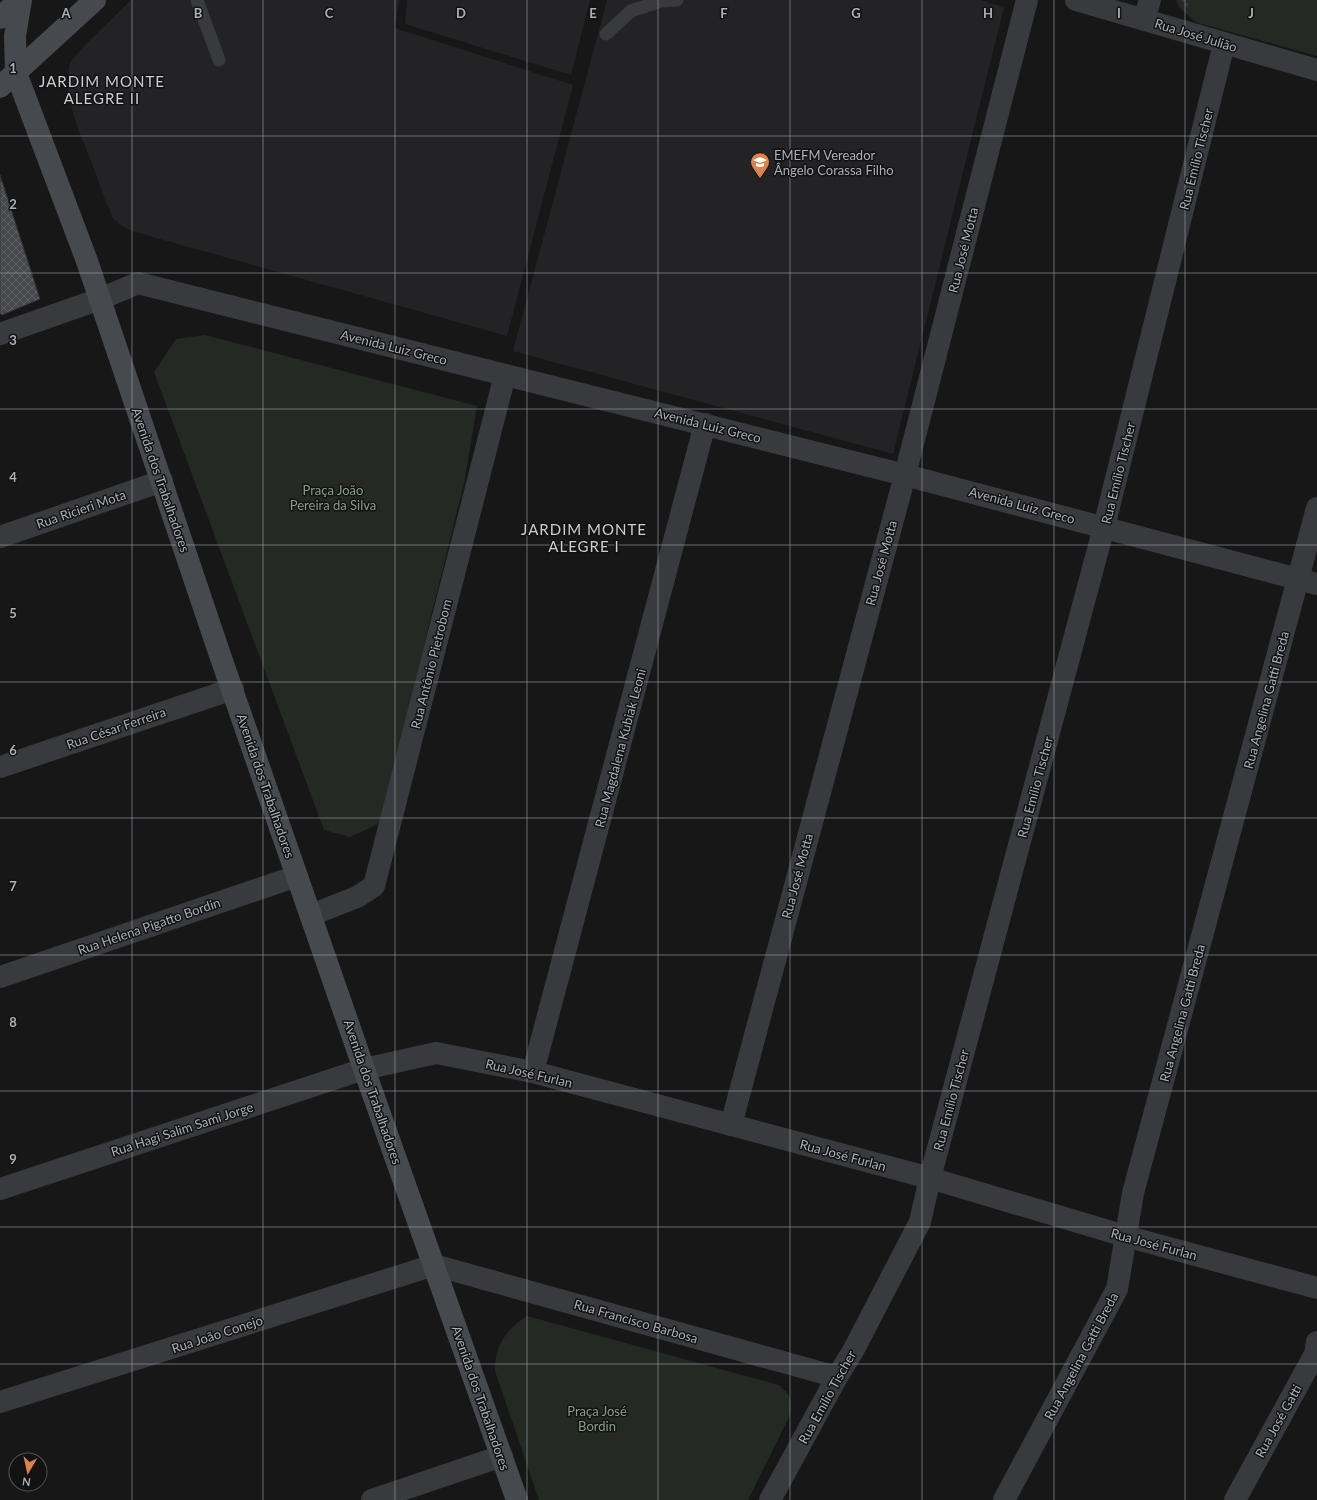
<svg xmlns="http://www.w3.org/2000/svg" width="1317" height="1500" viewBox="0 0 1317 1500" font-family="Lato,sans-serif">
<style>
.built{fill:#232325}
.green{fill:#242a23}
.building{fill:url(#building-cross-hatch);stroke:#313234}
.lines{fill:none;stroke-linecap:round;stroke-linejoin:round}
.path{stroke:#3e4144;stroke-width:2.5;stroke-dasharray:2 3;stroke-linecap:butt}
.lane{stroke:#383a3d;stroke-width:13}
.street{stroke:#383a3d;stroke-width:22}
.secondary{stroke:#46494d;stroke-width:22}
.grid{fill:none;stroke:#aab1b7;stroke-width:1;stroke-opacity:0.55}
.labels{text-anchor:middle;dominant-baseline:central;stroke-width:3;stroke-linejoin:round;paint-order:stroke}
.street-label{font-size:13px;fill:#aab1b7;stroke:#121213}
.poi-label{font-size:13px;fill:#aab1b7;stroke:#121213;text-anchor:start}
.park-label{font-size:13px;fill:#899f83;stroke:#121213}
.quarter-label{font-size:15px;letter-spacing:1px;fill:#cbcfd3;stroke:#121213}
.grid-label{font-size:13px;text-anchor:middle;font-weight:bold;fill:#aab1b7;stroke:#121213;stroke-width:3;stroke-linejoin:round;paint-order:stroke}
</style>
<defs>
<pattern id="building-cross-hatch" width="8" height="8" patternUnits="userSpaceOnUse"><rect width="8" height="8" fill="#46484b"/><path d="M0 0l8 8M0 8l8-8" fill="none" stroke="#5e6063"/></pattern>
</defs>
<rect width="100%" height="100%" fill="#171718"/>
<g class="built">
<path d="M131,0H399L395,28L573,85L507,336L135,232L122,226L113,218L105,200L93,166L77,126L69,99L67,81L70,62L86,44Z"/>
<path d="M407,0H590L571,75L405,24Z"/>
<path d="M607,0H980L1004,7L893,454L513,351Z"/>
</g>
<g class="green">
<path d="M1176,0H1317V56L1195,22L1181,9Z"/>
<path d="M205,335L477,406L464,484L429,624L390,796L378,824L350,837L324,830L154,372L176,339Z"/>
<path d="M527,1316L779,1385C791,1396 792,1399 790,1415L748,1500H539L495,1371C494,1347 507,1328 527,1316Z"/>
</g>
<path class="building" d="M0,175L40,299L2,315L0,313Z"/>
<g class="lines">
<path class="path" d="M1183,0L1188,6"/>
<g class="lane">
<path d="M197,0L219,60"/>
<path d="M606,34L631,11L661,1L677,0"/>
</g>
<g class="street">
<path d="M1076,0L1317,70"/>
<path d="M1144,19L1150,0"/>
<path d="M0,334L100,299L138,283L905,475L1317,584"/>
<path d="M0,537L162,481"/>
<path d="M0,767L233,689"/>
<path d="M311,915L357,897L374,886L505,375"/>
<path d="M0,977L297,876"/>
<path d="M533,1072L705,424"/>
<path d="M731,1125L905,475L1027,0"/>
<path d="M0,1189L364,1069L436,1053L533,1072L930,1178L1125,1236L1317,1288"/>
<path d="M0,1402L434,1265L837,1377"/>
<path d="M372,1500L502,1456"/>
<path d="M770,1500L837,1377L853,1351L920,1222L930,1178L1104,527L1224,44"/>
<path d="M1004,1500L1117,1289L1133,1193L1317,508"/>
<path d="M1235,1500L1315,1354L1317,1342"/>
</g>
<g class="secondary">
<path d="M21,0L15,36L16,73L87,261L220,655L364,1069L517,1500"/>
<path d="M0,18L19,0"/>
<path d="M0,87L95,0"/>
</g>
</g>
<path class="grid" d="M132,0V1500M263,0V1500M395,0V1500M527,0V1500M658,0V1500M790,0V1500M922,0V1500M1054,0V1500M1185,0V1500M0,136H1317M0,273H1317M0,409H1317M0,545H1317M0,682H1317M0,818H1317M0,955H1317M0,1091H1317M0,1227H1317M0,1364H1317"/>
<defs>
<symbol id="school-pin" viewBox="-11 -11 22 30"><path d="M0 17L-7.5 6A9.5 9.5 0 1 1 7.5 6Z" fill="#dd8349" stroke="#121213"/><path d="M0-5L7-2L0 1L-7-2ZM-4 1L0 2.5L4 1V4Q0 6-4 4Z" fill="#fff"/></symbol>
</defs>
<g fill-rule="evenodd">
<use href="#school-pin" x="749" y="151" width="22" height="30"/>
</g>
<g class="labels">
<g class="street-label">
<text transform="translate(1196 35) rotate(17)">Rua José Julião</text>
<text transform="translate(1196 159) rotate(-76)">Rua Emílio Tischer</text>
<text transform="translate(963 250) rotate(-76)">Rua José Motta</text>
<text transform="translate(394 347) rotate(14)">Avenida Luiz Greco</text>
<text transform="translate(708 425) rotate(14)">Avenida Luiz Greco</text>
<text transform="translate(1118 473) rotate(-76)">Rua Emílio Tischer</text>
<text transform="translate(161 480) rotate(71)">Avenida dos Trabalhadores</text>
<text transform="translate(1022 505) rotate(15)">Avenida Luiz Greco</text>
<text transform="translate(81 509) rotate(-19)">Rua Ricieri Mota</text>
<text transform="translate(881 563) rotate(-75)">Rua José Motta</text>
<text transform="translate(431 664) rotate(-76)">Rua Antônio Pietrobom</text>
<text transform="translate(1266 700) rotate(-75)">Rua Angelina Gatti Breda</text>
<text transform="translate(116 728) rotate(-19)">Rua César Ferreira</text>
<text transform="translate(620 748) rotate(-75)">Rua Magdalena Kubiak Leoni</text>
<text transform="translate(266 786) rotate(71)">Avenida dos Trabalhadores</text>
<text transform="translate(1035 787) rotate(-75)">Rua Emílio Tischer</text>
<text transform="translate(797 876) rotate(-75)">Rua José Motta</text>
<text transform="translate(149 926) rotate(-19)">Rua Helena Pigatto Bordin</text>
<text transform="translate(1182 1013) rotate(-75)">Rua Angelina Gatti Breda</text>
<text transform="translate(529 1073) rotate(13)">Rua José Furlan</text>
<text transform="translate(373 1092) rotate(71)">Avenida dos Trabalhadores</text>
<text transform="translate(951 1100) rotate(-75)">Rua Emílio Tischer</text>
<text transform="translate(182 1129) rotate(-18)">Rua Hagi Salim Sami Jorge</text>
<text transform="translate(843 1155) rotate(15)">Rua José Furlan</text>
<text transform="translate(1154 1244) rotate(15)">Rua José Furlan</text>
<text transform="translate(636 1321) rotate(16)">Rua Francisco Barbosa</text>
<text transform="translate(217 1334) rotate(-18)">Rua João Conejo</text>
<text transform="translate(1081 1356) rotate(-62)">Rua Angelina Gatti Breda</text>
<text transform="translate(827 1397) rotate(-61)">Rua Emílio Tischer</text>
<text transform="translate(481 1398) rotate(71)">Avenida dos Trabalhadores</text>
<text transform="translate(1278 1421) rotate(-61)">Rua José Gatti</text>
</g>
<g class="poi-label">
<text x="774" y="155">EMEFM Vereador<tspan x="774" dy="15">Ângelo Corassa Filho</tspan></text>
</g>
<g class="park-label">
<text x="333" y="490">Praça João<tspan x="333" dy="15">Pereira da Silva</tspan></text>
<text x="597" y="1411">Praça José<tspan x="597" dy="15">Bordin</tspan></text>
</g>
<g class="quarter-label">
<text x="102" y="81">JARDIM MONTE<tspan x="102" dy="17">ALEGRE II</tspan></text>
<text x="584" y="529">JARDIM MONTE<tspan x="584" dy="17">ALEGRE I</tspan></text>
</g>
</g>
<g class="grid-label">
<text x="66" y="18">A</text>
<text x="198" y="18">B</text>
<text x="329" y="18">C</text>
<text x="461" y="18">D</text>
<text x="593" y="18">E</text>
<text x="724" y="18">F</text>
<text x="856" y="18">G</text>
<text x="988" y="18">H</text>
<text x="1119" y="18">I</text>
<text x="1251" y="18">J</text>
<text x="13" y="73">1</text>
<text x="13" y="209">2</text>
<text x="13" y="345">3</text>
<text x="13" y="482">4</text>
<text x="13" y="618">5</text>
<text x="13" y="755">6</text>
<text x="13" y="891">7</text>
<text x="13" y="1027">8</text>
<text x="13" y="1164">9</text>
</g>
<g transform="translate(28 1472) rotate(189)"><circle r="19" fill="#121213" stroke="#4f5255"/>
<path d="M0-3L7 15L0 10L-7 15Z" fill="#dd8349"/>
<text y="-6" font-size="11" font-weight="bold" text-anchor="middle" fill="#aab1b7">N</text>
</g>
</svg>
